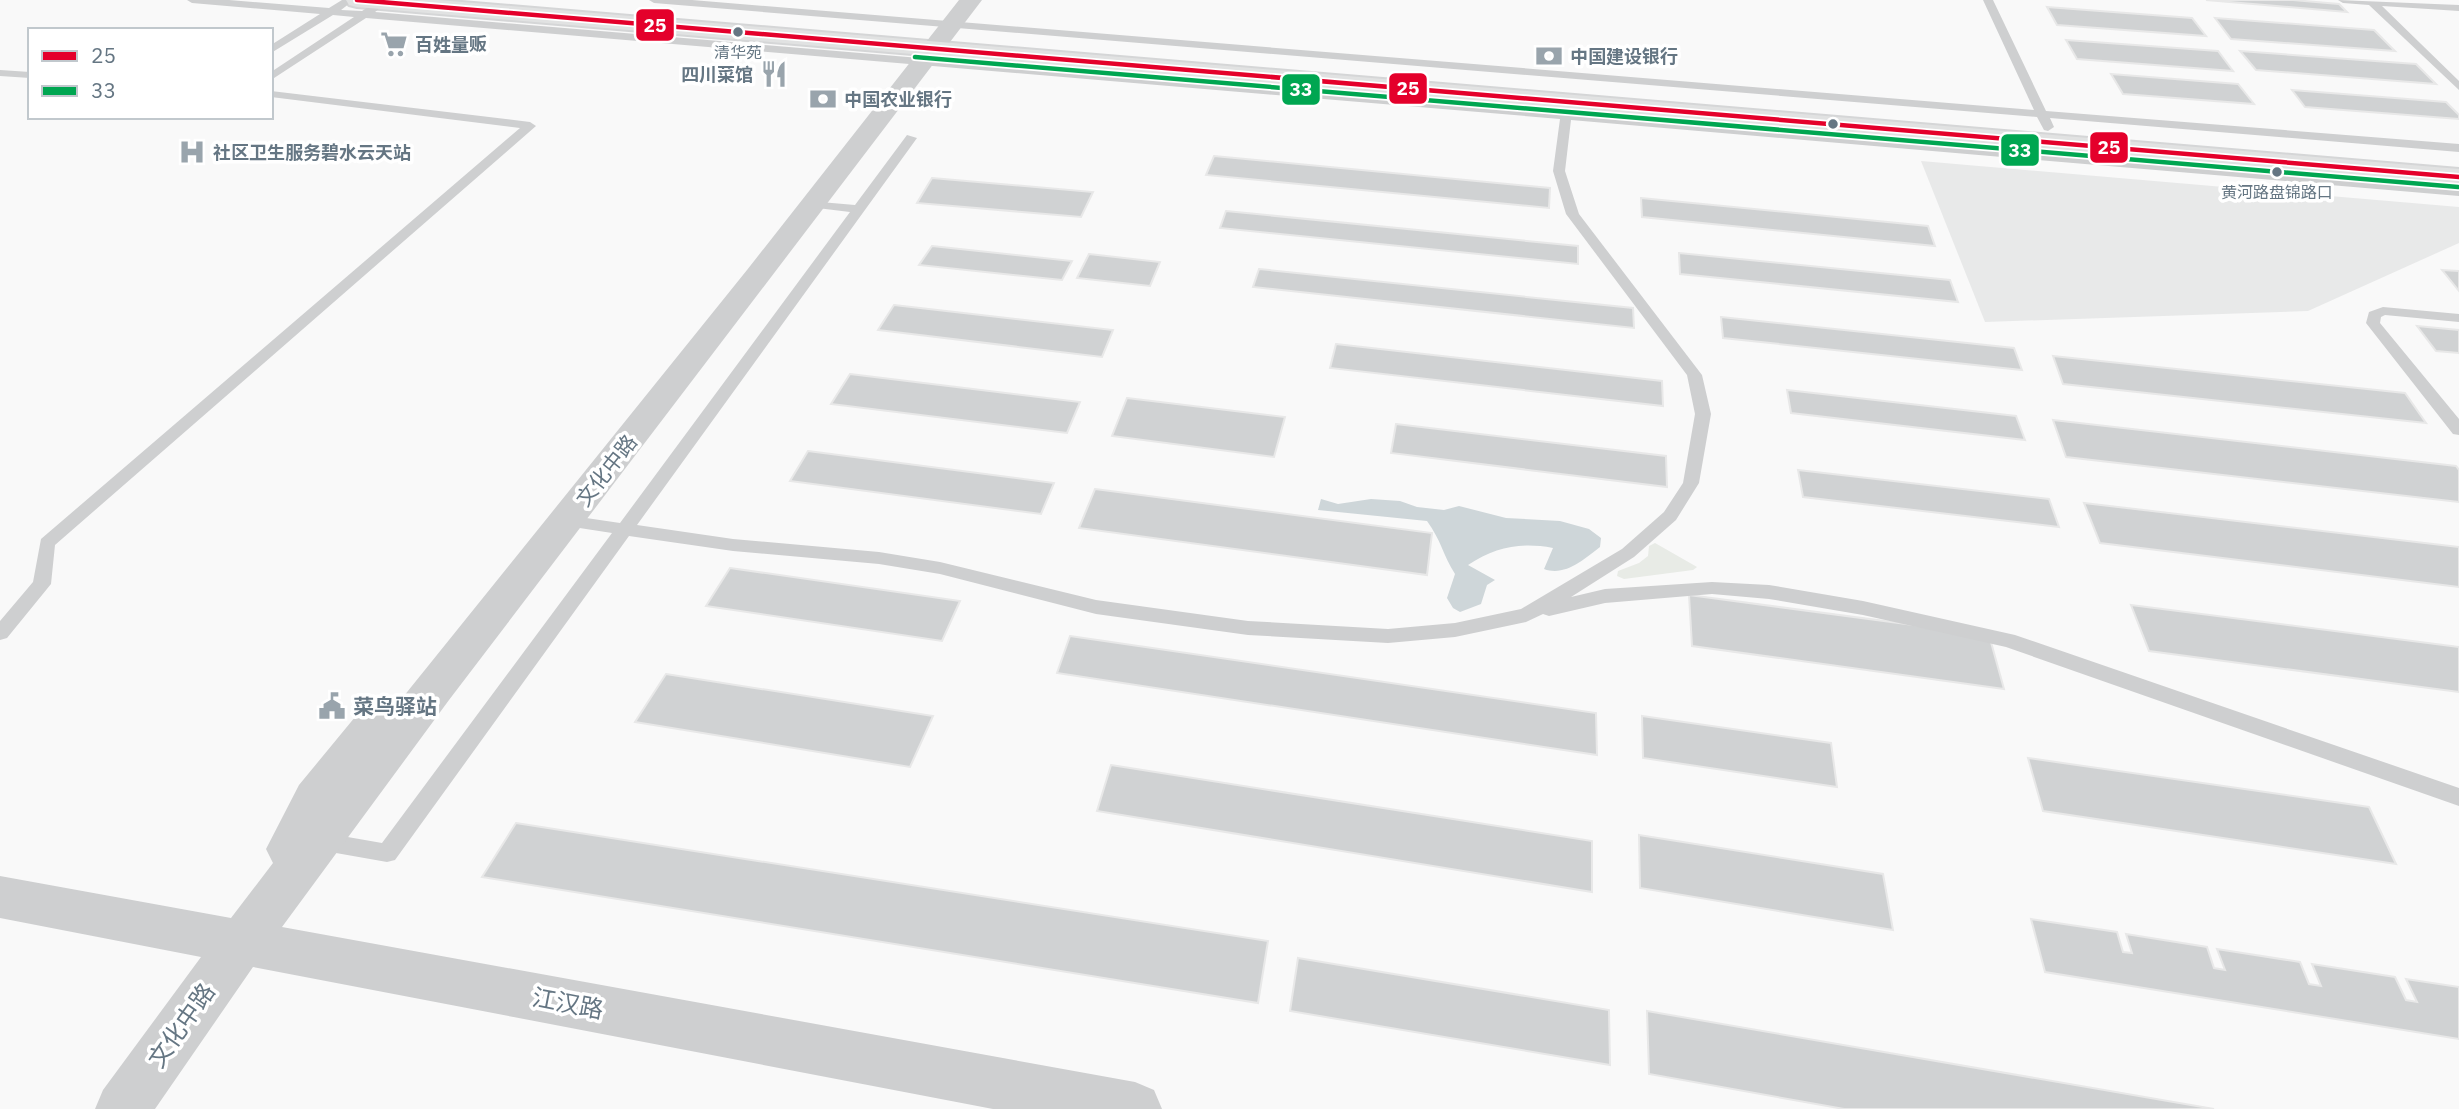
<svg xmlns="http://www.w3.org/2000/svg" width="2459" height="1109" viewBox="0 0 2459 1109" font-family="'IBM Plex Sans','Noto Sans SC',sans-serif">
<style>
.built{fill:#e8e9e9}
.green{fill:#e8ebe6}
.water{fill:#ced6d9}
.building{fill:#d0d2d3;stroke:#e8e8e8;stroke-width:2}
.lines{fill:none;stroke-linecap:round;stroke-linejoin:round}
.primary-casing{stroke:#d5d6d7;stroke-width:4}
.service{fill:#cecfd0;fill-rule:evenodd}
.tertiary{fill:#cecfd0;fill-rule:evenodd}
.primary{fill:#e1e2e2;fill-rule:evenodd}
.bus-1-casing{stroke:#fff;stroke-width:8}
.bus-2-casing{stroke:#fff;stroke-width:8}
.bus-1{stroke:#e4002b;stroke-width:4.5}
.bus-2{stroke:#00a651;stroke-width:4.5}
.bus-dot{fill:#657683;stroke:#fff;stroke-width:2.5}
.labels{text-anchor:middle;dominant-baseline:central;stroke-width:7;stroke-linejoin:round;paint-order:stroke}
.far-bus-label{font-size:16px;fill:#657683;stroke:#fff}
.far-poi-label{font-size:18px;font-weight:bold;fill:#657683;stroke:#fff;text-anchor:start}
.street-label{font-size:21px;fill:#657683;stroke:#fff}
.poi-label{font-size:21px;font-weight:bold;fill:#657683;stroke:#fff;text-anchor:start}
.near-street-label{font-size:24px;fill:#657683;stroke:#fff}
.line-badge{stroke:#fff;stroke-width:2.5}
.badge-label{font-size:19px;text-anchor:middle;font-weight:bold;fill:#fff}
</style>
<rect width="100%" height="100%" fill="#f9f9f9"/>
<path class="built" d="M1921,161L2459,207V243L2308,311L1985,322Z"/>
<path class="green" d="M1655,543L1697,567L1693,570L1624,579L1617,576L1618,571L1639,563L1648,556L1649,546Z"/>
<path class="water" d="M1321,499L1338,504L1371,499L1400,501L1417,507L1444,510L1459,506L1506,518L1560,521L1589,529L1601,538L1600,547C1584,559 1565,577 1544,569L1553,548C1520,542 1496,547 1468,565L1495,580L1487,585L1481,604L1460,612L1453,608L1447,598L1455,574C1443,555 1441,540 1427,521L1318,510Z"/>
<g class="building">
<path d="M2206,0H2293L2339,4L2347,12Z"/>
<path d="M2047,7L2192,18L2206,36L2057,25Z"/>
<path d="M2215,18L2374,30L2395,51L2231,39Z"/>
<path d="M2066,40L2218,51L2233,71L2077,59Z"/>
<path d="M2240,51L2416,64L2436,84L2256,70Z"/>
<path d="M2111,74L2238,84L2254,104L2123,94Z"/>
<path d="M2292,90L2446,102L2459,115V119L2305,107Z"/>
<path d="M1214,156L1550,188L1549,208L1206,175Z"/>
<path d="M932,178L1093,192L1081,217L917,203Z"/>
<path d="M1641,198L1928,226L1935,246L1642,217Z"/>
<path d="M1226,211L1578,246V264L1220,228Z"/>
<path d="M932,246L1072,261L1062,280L919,265Z"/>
<path d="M1679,253L1950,280L1958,302L1680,274Z"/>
<path d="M1089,254L1160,262L1150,286L1077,278Z"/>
<path d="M1259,269L1633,308L1634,328L1253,287Z"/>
<path d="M2442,270L2459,271V291Z"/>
<path d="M894,305L1113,330L1102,357L878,330Z"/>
<path d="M1721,317L2014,348L2022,370L1723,338Z"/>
<path d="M2417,326L2459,330V353L2436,351Z"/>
<path d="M1336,344L1662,381L1663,406L1330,368Z"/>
<path d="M2053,356L2405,393L2426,423L2063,384Z"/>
<path d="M850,374L1080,402L1067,433L831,404Z"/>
<path d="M1787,390L2016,416L2025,440L1791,413Z"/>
<path d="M1127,398L1285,417L1274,457L1112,436Z"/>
<path d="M2053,420L2456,466L2459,470V502L2066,457Z"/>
<path d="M1396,424L1666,456L1667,487L1391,453Z"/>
<path d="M808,451L1054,483L1041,514L790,481Z"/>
<path d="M1798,470L2049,499L2059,527L1803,497Z"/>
<path d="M1095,489L1432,533L1427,575L1079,528Z"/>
<path d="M2084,503L2459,547V587L2100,543Z"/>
<path d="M730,568L960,601L942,641L706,606Z"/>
<path d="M1689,595L1989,635L2004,689L1692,646Z"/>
<path d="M2131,605L2459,647V692L2149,651Z"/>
<path d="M1070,636L1596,713L1597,755L1057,673Z"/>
<path d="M666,674L933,716L910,767L635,722Z"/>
<path d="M1642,716L1831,743L1837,787L1643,758Z"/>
<path d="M2028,758L2369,807L2396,864L2043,811Z"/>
<path d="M1111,765L1592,841V892L1097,811Z"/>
<path d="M516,823L1268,941L1258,1003L482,877Z"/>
<path d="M1639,835L1883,874L1893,930L1640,888Z"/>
<path d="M2031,919L2117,932L2123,952L2132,953L2126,934L2207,947L2214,968L2225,970L2217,949L2300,962L2309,984L2321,986L2312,964L2395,977L2406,1000L2417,1002L2406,979L2459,987V1039L2045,972Z"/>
<path d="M1298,958L1609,1010L1610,1065L1290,1011Z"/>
<path d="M1647,1011L2214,1109H1844L1649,1074Z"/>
</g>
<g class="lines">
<defs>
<path id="primary" d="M346,0H438L2459,169V185L357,7L349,5Z"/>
</defs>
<use href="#primary" class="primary-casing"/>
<g class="service">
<path d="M187,0H229L329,8L342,0H354L341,10L362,11L379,0H391L375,12L2459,188V196L1571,120L1565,171L1579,214L1702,375L1711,414L1699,483L1676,520L1634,557L1571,597L1605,589L1712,582L1769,585L1863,601L2015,635L2459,788V806L2006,647L1863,615L1769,599L1712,594L1605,603L1549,616L1543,614L1526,622L1455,637L1388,643L1248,635L1096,614L940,574L879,564L733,551L629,536L395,860L387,862L319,850L311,847L308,841L311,835L319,832L382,843L612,533L560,525L557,521L560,517L566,515L620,523L850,212L809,207V201L855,205L907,135L917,138L637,525L733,539L879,552L940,562L1096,600L1248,621L1388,629L1455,623L1521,609L1622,549L1664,512L1683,483L1695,414L1687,375L1566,214L1553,171L1560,119L366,18L271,80V72L354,17L333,15L271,53V45L320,14L192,3Z"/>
<path d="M649,0H692L2034,110L1983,0H1993L2046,111L2459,144V152L2050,118L2054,127L2048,131L2044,130L2037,117L654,3Z"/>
<path d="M2338,0L2459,5V11L2382,6L2459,81V90L2369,5L2343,3Z"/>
<path d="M0,70L30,72V78L0,76Z"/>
<path d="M271,91L530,122L536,126L55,545L51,584L7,638L0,640V621L33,582L41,539L520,128L271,97Z"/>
<path d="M2383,307L2459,314V322L2385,315L2381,317L2380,323L2459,419V435L2453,434L2366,323L2369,312Z"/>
</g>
<path class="tertiary" d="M959,0H982L449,700L282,927L1135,1082L1154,1090L1162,1109H993L253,967L155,1109H95L103,1090L201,957L0,918V876L231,918L273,863L266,849L299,785L360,711L375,706L391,712L747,270Z"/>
<use href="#primary" class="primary"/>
<defs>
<path id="bus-1" d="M357,0L2459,177"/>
<path id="bus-2" d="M915,57L2458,187"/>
</defs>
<use href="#bus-1" class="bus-1-casing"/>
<use href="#bus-2" class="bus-2-casing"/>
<use href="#bus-1" class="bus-1"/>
<use href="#bus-2" class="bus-2"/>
</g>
<defs>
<symbol id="supermarket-bare" viewBox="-9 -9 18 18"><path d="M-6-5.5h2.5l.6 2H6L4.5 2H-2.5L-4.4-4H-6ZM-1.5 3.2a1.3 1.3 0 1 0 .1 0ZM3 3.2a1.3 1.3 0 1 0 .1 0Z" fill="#99a4ac" stroke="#fff" stroke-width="2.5" paint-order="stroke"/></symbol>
<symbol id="bank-bare" viewBox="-9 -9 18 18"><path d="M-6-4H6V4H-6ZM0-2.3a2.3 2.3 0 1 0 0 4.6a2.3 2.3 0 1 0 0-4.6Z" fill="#99a4ac" stroke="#fff" stroke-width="2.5" paint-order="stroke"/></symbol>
<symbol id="restaurant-bare" viewBox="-9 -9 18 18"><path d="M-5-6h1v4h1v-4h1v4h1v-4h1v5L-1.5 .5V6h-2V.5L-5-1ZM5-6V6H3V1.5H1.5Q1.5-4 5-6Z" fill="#99a4ac" stroke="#fff" stroke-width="2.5" paint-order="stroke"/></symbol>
<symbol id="hospital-bare" viewBox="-9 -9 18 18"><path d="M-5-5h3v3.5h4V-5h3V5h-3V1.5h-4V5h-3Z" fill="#99a4ac" stroke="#fff" stroke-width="2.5" paint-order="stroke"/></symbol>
<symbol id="civic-bare" viewBox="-9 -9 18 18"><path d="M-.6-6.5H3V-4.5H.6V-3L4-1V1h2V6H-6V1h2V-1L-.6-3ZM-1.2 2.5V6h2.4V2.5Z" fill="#99a4ac" stroke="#fff" stroke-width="2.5" paint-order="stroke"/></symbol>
</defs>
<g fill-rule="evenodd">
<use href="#supermarket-bare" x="375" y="25" width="38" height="38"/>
<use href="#bank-bare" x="1530" y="37" width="38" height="38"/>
<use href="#restaurant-bare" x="755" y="55" width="38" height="38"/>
<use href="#bank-bare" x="804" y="80" width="38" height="38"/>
<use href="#hospital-bare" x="173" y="133" width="38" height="38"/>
<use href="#civic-bare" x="313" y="687" width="38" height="38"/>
</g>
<g class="bus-dot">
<circle cx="738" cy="32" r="6"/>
<circle cx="1833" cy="124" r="6"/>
<circle cx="2277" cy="172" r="6"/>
</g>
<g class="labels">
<g class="far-bus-label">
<text x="738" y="52">清华苑</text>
<text x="2277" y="192">黄河路盘锦路口</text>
</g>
<g class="far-poi-label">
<text x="415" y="44">百姓量贩</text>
<text x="1570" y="56">中国建设银行</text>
<text x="753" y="74" text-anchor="end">四川菜馆</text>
<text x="844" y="99">中国农业银行</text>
<text x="213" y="152">社区卫生服务碧水云天站</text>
</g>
<g class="street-label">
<text transform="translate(606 470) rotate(-52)">文化中路</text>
</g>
<g class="poi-label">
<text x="353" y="706">菜鸟驿站</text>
</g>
<g class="near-street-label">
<text transform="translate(568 1003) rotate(11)">江汉路</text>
<text transform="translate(181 1025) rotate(-55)">文化中路</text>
</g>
</g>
<g class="line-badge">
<rect x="635" y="8" width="40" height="34" rx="7" fill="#e4002b"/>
<rect x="1388" y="72" width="40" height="33" rx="7" fill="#e4002b"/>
<rect x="1281" y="73" width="40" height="33" rx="7" fill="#00a651"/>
<rect x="2089" y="131" width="40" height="33" rx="7" fill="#e4002b"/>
<rect x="2000" y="133" width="40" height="34" rx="7" fill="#00a651"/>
</g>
<g class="badge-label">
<text x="655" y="32">25</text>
<text x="1408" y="95">25</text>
<text x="1301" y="96">33</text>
<text x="2109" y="154">25</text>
<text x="2020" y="157">33</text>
</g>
<rect x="28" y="28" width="245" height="91" fill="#ffffff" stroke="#c1c8cd" stroke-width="2"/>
<rect x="42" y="51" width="35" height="10" fill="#e4002b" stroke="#c1c8cd" stroke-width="2"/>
<text x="91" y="63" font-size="21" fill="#657683">25</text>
<rect x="42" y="86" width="35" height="10" fill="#00a651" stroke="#c1c8cd" stroke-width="2"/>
<text x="91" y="98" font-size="21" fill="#657683">33</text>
</svg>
